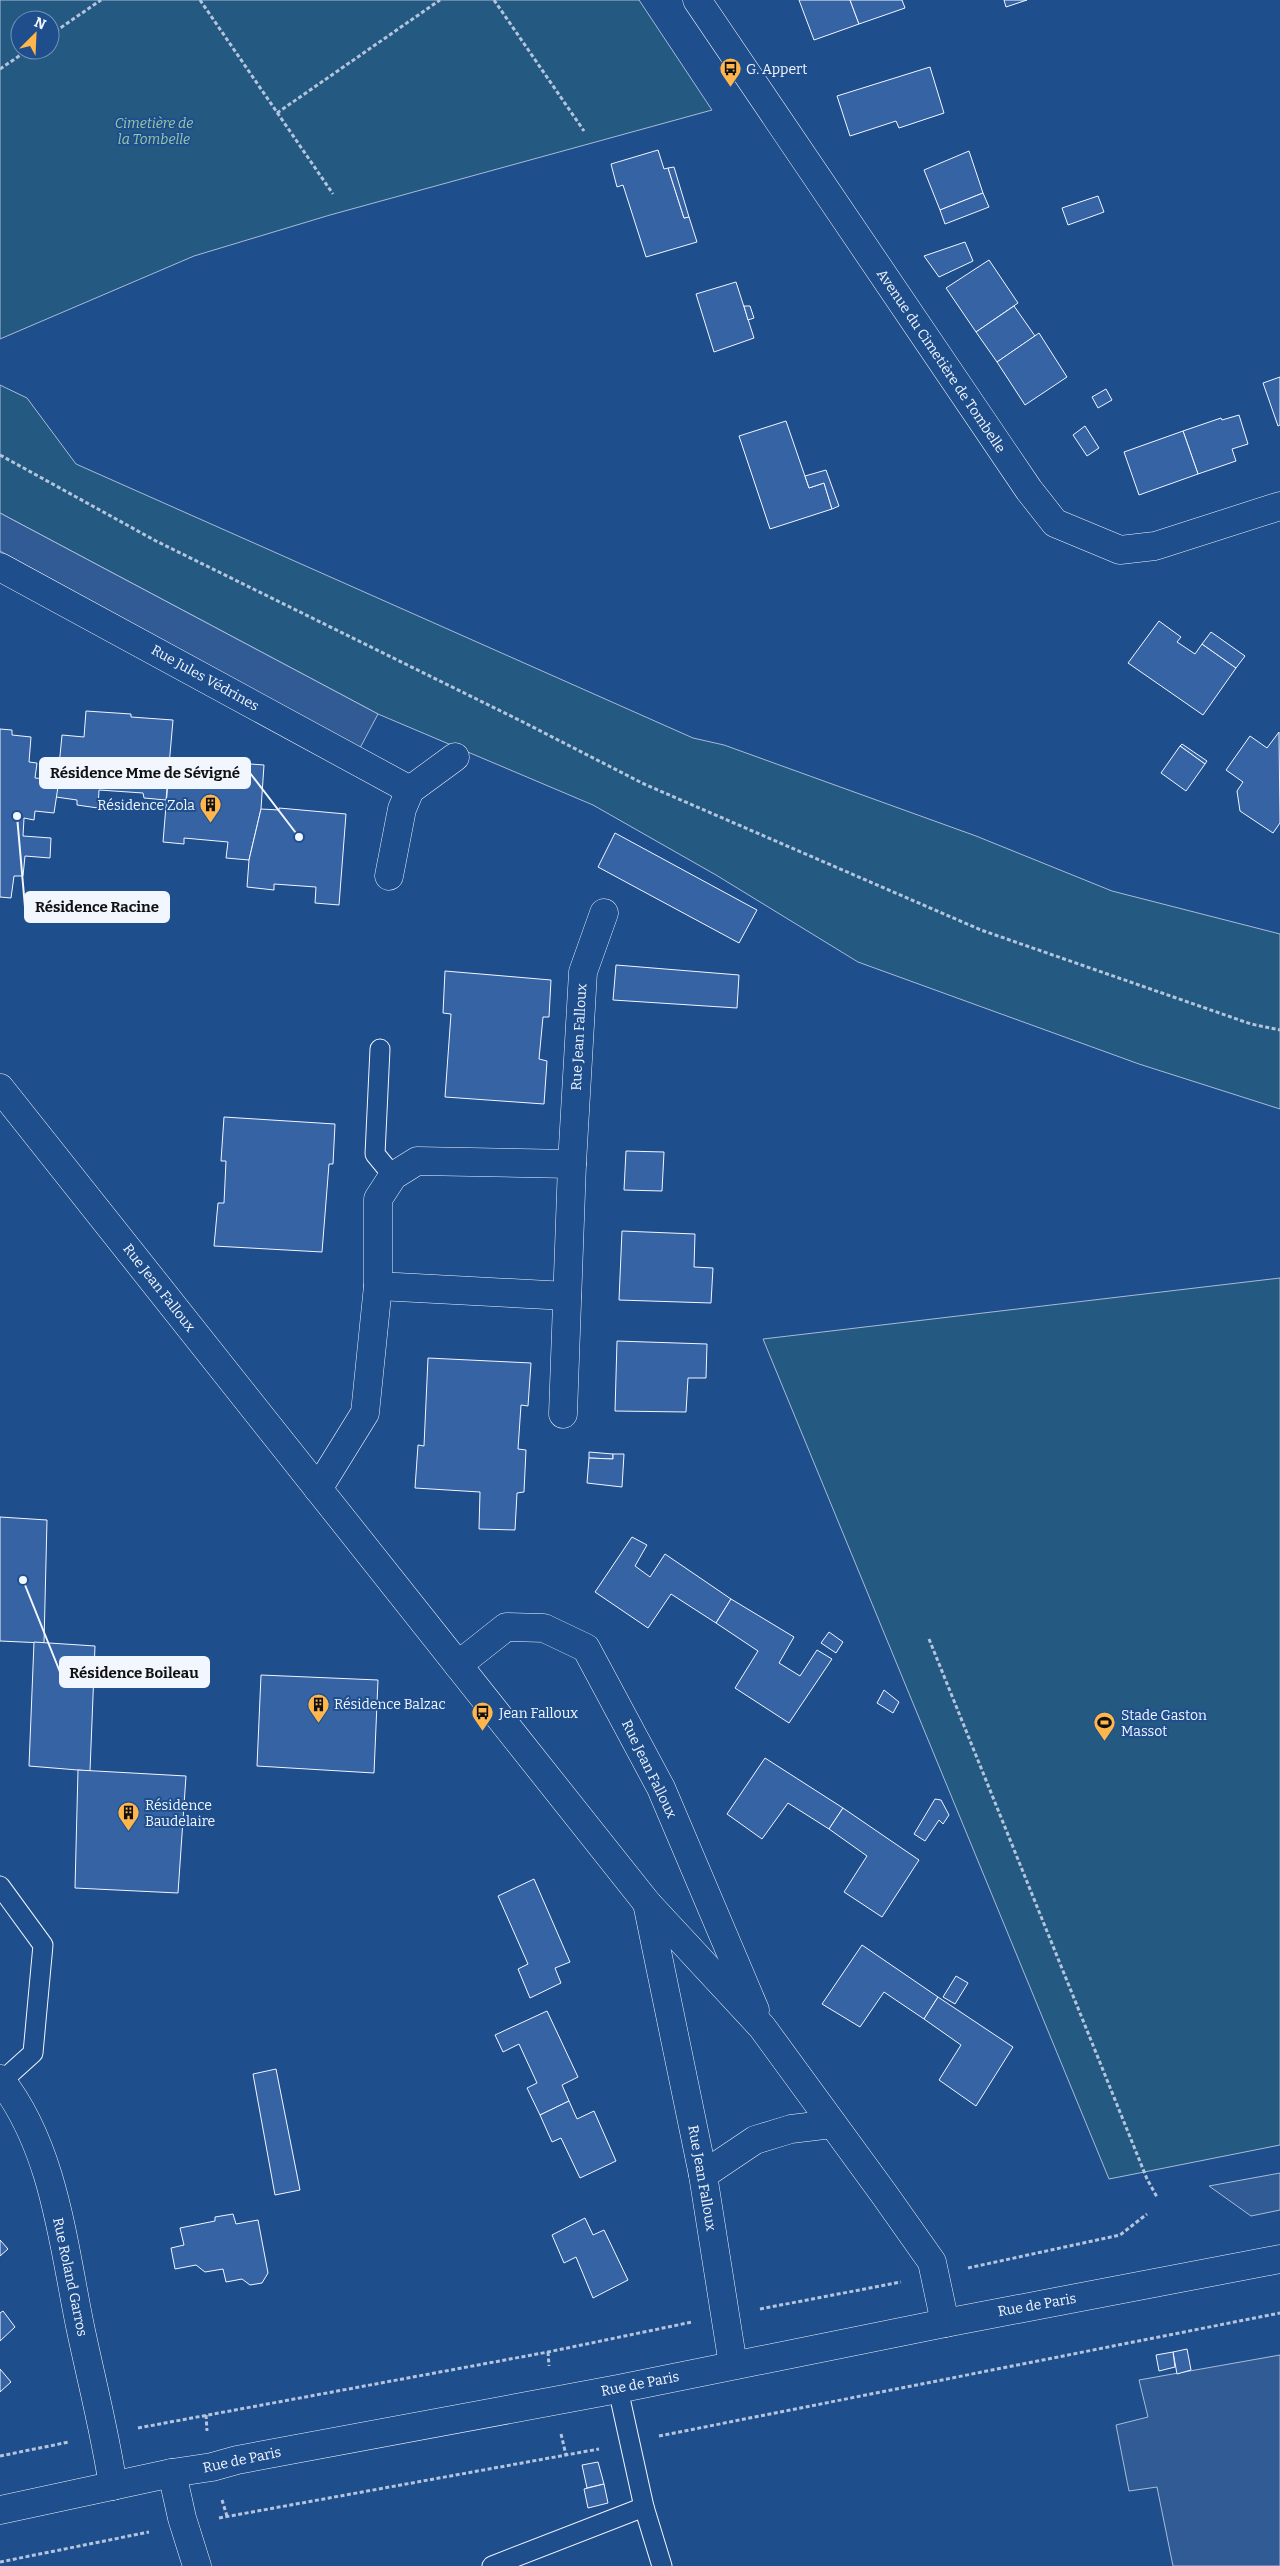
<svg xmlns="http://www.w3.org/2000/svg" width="1280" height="2566" viewBox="0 0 1280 2566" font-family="Bitter,serif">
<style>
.green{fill:#245a82;stroke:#a8bbd7;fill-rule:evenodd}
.parking{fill:#305b95;stroke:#a8bbd7}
.building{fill:#3563a3;stroke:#f2f6ff}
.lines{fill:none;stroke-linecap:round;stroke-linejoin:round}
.service-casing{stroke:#f2f6ff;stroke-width:21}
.minor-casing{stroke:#f2f6ff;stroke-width:29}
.primary-casing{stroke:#f2f6ff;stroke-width:29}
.path{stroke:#b3c4dc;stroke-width:3;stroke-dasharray:4 2.5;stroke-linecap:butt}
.service{stroke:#1f4e8c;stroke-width:19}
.minor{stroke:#1f4e8c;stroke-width:28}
.primary{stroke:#1f4e8c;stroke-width:28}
.labels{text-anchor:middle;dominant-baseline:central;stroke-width:4;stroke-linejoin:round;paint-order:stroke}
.poi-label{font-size:14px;fill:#f2f6ff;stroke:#1f4e8c;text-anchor:start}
.park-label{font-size:14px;font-style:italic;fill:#97c8a6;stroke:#1f4e8c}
.street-label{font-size:14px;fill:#f2f6ff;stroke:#1f4e8c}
.leader{fill:none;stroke:#f2f6ff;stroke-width:2}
.callout-dot{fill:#f2f6ff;stroke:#1f4e8c;stroke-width:2}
.callout{fill:#f2f6ff;stroke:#f2f6ff;stroke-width:2}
.callout-label{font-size:15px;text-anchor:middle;font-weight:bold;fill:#111}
</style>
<rect width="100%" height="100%" fill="#1f4e8c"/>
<g class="green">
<path d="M0,0H639L712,110L330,215L194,256L0,339ZM20,20H50V50H20Z"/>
<path d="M0,385L27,398L76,464L693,738L724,745L976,836L1112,891L1280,934V1109L1139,1064L858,962L716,875L593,805L378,714L0,513Z"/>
<path d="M1280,1278V2145L1109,2179L763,1339Z"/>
</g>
<g class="parking">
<path d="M0,513L378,714L360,748L0,551Z"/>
<path d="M1280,2173V2210L1251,2216L1209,2186Z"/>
<path d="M1280,2355V2566H1173L1157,2487L1129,2491L1116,2425L1148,2417L1139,2380Z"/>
</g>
<g class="building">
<path d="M799,0H850L859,24L814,40Z"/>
<path d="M850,0H902L905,8L859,24Z"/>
<path d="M1004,0H1027L1006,7Z"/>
<path d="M930,67L944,113L899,128L896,121L850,136L837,96Z"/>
<path d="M658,150L664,169L668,168L684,218L689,217L697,242L646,257L623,185L617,187L611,164Z"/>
<path d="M969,151L983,193L940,210L924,170Z"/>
<path d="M674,167L689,217L684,218L668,168Z"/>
<path d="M983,193L989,207L945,224L940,210Z"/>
<path d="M1098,196L1104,212L1068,225L1062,208Z"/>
<path d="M965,242L973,261L939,277L924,256Z"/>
<path d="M989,260L1018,303L976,332L946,288Z"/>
<path d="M736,282L754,338L714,352L696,294Z"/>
<path d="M744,306H750L754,318L748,320Z"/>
<path d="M1014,306L1035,336L997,362L976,332Z"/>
<path d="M1039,333L1067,377L1025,405L997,362Z"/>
<path d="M1280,377V425L1278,426L1263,383Z"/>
<path d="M1106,389L1112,400L1098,408L1092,397Z"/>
<path d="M1239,415L1248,444L1232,449L1236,461L1198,474L1183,431L1221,418L1222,420Z"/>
<path d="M786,421L809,488L824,483L832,509L770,529L739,436Z"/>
<path d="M1085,426L1099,448L1087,456L1073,435Z"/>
<path d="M1183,431L1198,474L1139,495L1124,452Z"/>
<path d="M826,470L839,506L832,509L824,483L809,488L805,476Z"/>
<path d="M1159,621L1181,637L1177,642L1195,654L1202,644L1236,668L1203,715L1128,663Z"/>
<path d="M1211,632L1245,656L1236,668L1202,644Z"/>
<path d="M86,711L131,714V717L173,720L166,800L144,798L143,793L99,790L98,808L77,805V800L56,797L62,735L84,737Z"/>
<path d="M0,729L12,730V735L31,737L29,762L37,763L35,778L59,780L54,813L35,811L34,820L24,818L23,836L51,838L50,858L25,856L23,876H14L11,898L0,897Z"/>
<path d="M1279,732L1280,823L1273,833L1240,811L1237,791L1243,782L1226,770L1250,736L1267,748Z"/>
<path d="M1182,744L1207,761L1205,764L1180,746Z"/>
<path d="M1180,746L1205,764L1186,791L1161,773Z"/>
<path d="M170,758L264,765L261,809L249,860L226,858L228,842L184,838V844L163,842Z"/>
<path d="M279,808L346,814L339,905L315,903L316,887L274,884V890L247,887L249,860L261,809L279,810Z"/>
<path d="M615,833L757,910L739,943L598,867Z"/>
<path d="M616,965L739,975L737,1008L613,1000Z"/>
<path d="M445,971L551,980L549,1017H543L539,1059L547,1061L544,1104L445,1097L451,1014L443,1013Z"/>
<path d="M224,1117L335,1124L333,1164H329L322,1252L214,1246L218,1203H224L226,1161H221Z"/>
<path d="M626,1151L664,1152L662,1191L624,1190Z"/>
<path d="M622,1231L695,1234L694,1267L713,1268L711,1303L619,1300Z"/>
<path d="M617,1341L707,1344L706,1378H688L686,1412L615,1411Z"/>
<path d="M428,1358L531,1363L528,1406L521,1405L518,1449L526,1450L524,1492L517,1493L515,1530L479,1529L480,1492L415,1488L418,1445L424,1446Z"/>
<path d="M589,1452L613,1454V1459L589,1458Z"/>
<path d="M613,1454H624L622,1487L587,1483L589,1458L613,1459Z"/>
<path d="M0,1517L47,1520L44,1643L0,1641Z"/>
<path d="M632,1537L647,1545L635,1566L650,1577L665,1554L731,1599L716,1623L671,1594L648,1628L595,1592Z"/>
<path d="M731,1599L794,1637L779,1663L800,1676L817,1650L832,1659L789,1723L735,1688L758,1651L716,1623Z"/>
<path d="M829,1632L843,1642L836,1653L821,1643Z"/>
<path d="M34,1642L95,1646L90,1771L29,1766Z"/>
<path d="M261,1675L378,1680L374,1773L257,1766Z"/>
<path d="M884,1690L899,1702L893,1713L877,1703Z"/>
<path d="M765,1758L843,1808L829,1829L788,1803L762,1839L727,1814Z"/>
<path d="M78,1770L186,1776L178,1893L75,1888Z"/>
<path d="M935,1799L941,1800L949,1815L943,1824L939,1820L925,1841L914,1834Z"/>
<path d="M843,1808L919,1860L882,1917L844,1892L867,1856L829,1829Z"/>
<path d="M534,1879L570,1962L555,1968L561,1983L530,1998L518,1969L528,1964L498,1896Z"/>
<path d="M862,1945L938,1997L924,2019L884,1992L860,2027L822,2004Z"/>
<path d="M956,1976L968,1983L955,2004L943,1997Z"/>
<path d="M938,1997L1013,2047L976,2106L939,2080L961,2045L924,2019Z"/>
<path d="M547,2011L578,2077L562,2085L569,2101L540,2115L527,2088L537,2083L519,2044L503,2052L495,2035Z"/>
<path d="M276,2069L300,2190L275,2195L253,2074Z"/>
<path d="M569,2101L577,2119L594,2111L616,2161L580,2178L561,2138L552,2142L540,2115Z"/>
<path d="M233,2214L236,2224L258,2220L268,2273L262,2283L250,2285L242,2279L226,2282L223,2269L205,2272L196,2265L175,2269L171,2248L184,2245L180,2228L215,2221V2217Z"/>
<path d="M585,2218L593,2235L604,2230L628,2280L593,2298L576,2257L564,2263L552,2235Z"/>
<path d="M0,2240L8,2249L0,2256Z"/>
<path d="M3,2311L15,2327L0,2341V2313Z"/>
<path d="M1187,2349L1191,2370L1177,2374L1173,2352Z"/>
<path d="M1173,2352L1175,2367L1159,2371L1156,2355Z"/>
<path d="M0,2369L11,2382L0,2392Z"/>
<path d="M598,2462L604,2484L587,2488L582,2465Z"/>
<path d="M604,2484L608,2503L588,2508L584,2489Z"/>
</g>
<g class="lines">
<defs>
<g id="service">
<path d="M380,1049L375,1154L393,1176"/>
<path d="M0,1886L43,1945L33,2053L2,2081"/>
<path d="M618,2389L644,2507L662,2566"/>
<path d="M492,2566L644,2507"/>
</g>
<g id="minor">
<path d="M697,0L1029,490L1055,523L1120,550L1155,546L1280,506"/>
<path d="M0,567L410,790"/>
<path d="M389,876L402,809L410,790L455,757"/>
<path d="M0,1088L647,1903L762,2027L884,2194L932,2262L945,2323"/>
<path d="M378,1286L567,1296"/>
<path d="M563,1414L572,1164L583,972L604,913"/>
<path d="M318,1489L365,1413L378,1286V1199L393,1176L417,1161L572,1164"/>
<path d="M458,1665L506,1627L544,1628L586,1648L661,1788L755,2010"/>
<path d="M647,1903L703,2175L733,2365"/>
<path d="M0,2079C54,2147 63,2243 80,2326C91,2379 105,2432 113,2486"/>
<path d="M703,2175L755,2140L791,2129L832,2124"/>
<path d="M172,2473L182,2518L197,2566"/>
</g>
<path id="primary" d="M0,2510L172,2473L212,2467L237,2460L618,2389L945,2323L1280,2259"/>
</defs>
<use href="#service" class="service-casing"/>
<use href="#minor" class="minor-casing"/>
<use href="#primary" class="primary-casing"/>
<g class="path">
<path d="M200,0L333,194"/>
<path d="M494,0L584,131"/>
<path d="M50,35L101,0"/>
<path d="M0,69L28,50"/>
<path d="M277,113L440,0"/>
<path d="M0,455L156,541L521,721L644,784L981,930L1251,1024L1280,1030"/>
<path d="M929,1639L1147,2179L1157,2197"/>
<path d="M968,2268L1120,2235L1147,2214"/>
<path d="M760,2309L901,2282"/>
<path d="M548,2352L549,2366"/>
<path d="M206,2415L207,2431"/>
<path d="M138,2428L548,2352L692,2322"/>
<path d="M561,2434L566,2455"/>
<path d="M659,2436L1280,2313"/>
<path d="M0,2456L69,2442"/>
<path d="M222,2500L227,2516"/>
<path d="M219,2518L599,2449"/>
<path d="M0,2562L149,2532"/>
</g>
<use href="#service" class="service"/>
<use href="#minor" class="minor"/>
<use href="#primary" class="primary"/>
</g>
<defs>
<symbol id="bus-pin" viewBox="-11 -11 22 30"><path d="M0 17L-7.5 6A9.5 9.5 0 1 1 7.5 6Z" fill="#ffb74d" stroke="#1f4e8c"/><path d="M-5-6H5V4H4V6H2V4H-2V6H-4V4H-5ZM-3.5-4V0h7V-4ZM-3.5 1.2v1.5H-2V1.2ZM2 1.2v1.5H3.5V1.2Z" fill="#111"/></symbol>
<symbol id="building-pin" viewBox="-11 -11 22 30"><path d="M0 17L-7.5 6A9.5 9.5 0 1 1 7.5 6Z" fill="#ffb74d" stroke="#1f4e8c"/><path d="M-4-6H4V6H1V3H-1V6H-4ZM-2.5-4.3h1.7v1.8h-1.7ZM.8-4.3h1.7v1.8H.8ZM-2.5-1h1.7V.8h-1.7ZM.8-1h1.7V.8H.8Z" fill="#111"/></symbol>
<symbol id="stadium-pin" viewBox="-11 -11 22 30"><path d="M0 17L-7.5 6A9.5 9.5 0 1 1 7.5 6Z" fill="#ffb74d" stroke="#1f4e8c"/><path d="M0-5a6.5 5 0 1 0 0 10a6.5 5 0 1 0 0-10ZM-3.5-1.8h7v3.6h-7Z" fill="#111"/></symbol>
</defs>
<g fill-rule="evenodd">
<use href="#bus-pin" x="718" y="56" width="25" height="34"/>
<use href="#building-pin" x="198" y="792" width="25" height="34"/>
<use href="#building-pin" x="306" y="1692" width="25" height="34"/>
<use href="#bus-pin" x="470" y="1700" width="25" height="34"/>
<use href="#stadium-pin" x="1092" y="1710" width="25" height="34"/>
<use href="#building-pin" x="116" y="1800" width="25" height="34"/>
</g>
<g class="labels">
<g class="poi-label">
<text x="746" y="69">G. Appert</text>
<text x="195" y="805" text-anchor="end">Résidence Zola</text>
<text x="334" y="1704">Résidence Balzac</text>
<text x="499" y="1713">Jean Falloux</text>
<text x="1121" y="1715">Stade Gaston<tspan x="1121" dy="16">Massot</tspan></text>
<text x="145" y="1805">Résidence<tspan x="145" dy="16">Baudelaire</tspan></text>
</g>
<g class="park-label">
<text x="154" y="123">Cimetière de<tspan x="154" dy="16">la Tombelle</tspan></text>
</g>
<g class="street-label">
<text transform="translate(941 361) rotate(56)">Avenue du Cimetière de Tombelle</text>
<text transform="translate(205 678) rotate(29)">Rue Jules Védrines</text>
<text transform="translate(579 1037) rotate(-87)">Rue Jean Falloux</text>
<text transform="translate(159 1288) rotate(52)">Rue Jean Falloux</text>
<text transform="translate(649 1769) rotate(64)">Rue Jean Falloux</text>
<text transform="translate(702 2178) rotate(80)">Rue Jean Falloux</text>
<text transform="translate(70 2277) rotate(78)">Rue Roland Garros</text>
<text transform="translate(1037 2305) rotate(-10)">Rue de Paris</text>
<text transform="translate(640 2384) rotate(-11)">Rue de Paris</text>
<text transform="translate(242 2460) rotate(-12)">Rue de Paris</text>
</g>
</g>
<path class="leader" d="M299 837L250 773M17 816L25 907M23 1580L60 1672"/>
<g class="callout-dot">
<circle cx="299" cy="837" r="5"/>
<circle cx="17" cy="816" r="5"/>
<circle cx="23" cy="1580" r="5"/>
</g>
<g class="callout">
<rect x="40" y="758" width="210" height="30" rx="5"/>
<rect x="25" y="892" width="144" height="30" rx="5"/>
<rect x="60" y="1657" width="149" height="30" rx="5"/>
</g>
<g class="callout-label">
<text x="145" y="778">Résidence Mme de Sévigné</text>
<text x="97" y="912">Résidence Racine</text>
<text x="134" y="1678">Résidence Boileau</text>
</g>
<g transform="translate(35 35) rotate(24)"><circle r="24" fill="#1f4e8c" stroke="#7391ba"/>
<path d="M0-4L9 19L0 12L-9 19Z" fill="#ffb74d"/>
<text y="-8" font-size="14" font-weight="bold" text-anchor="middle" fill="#f2f6ff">N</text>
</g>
</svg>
